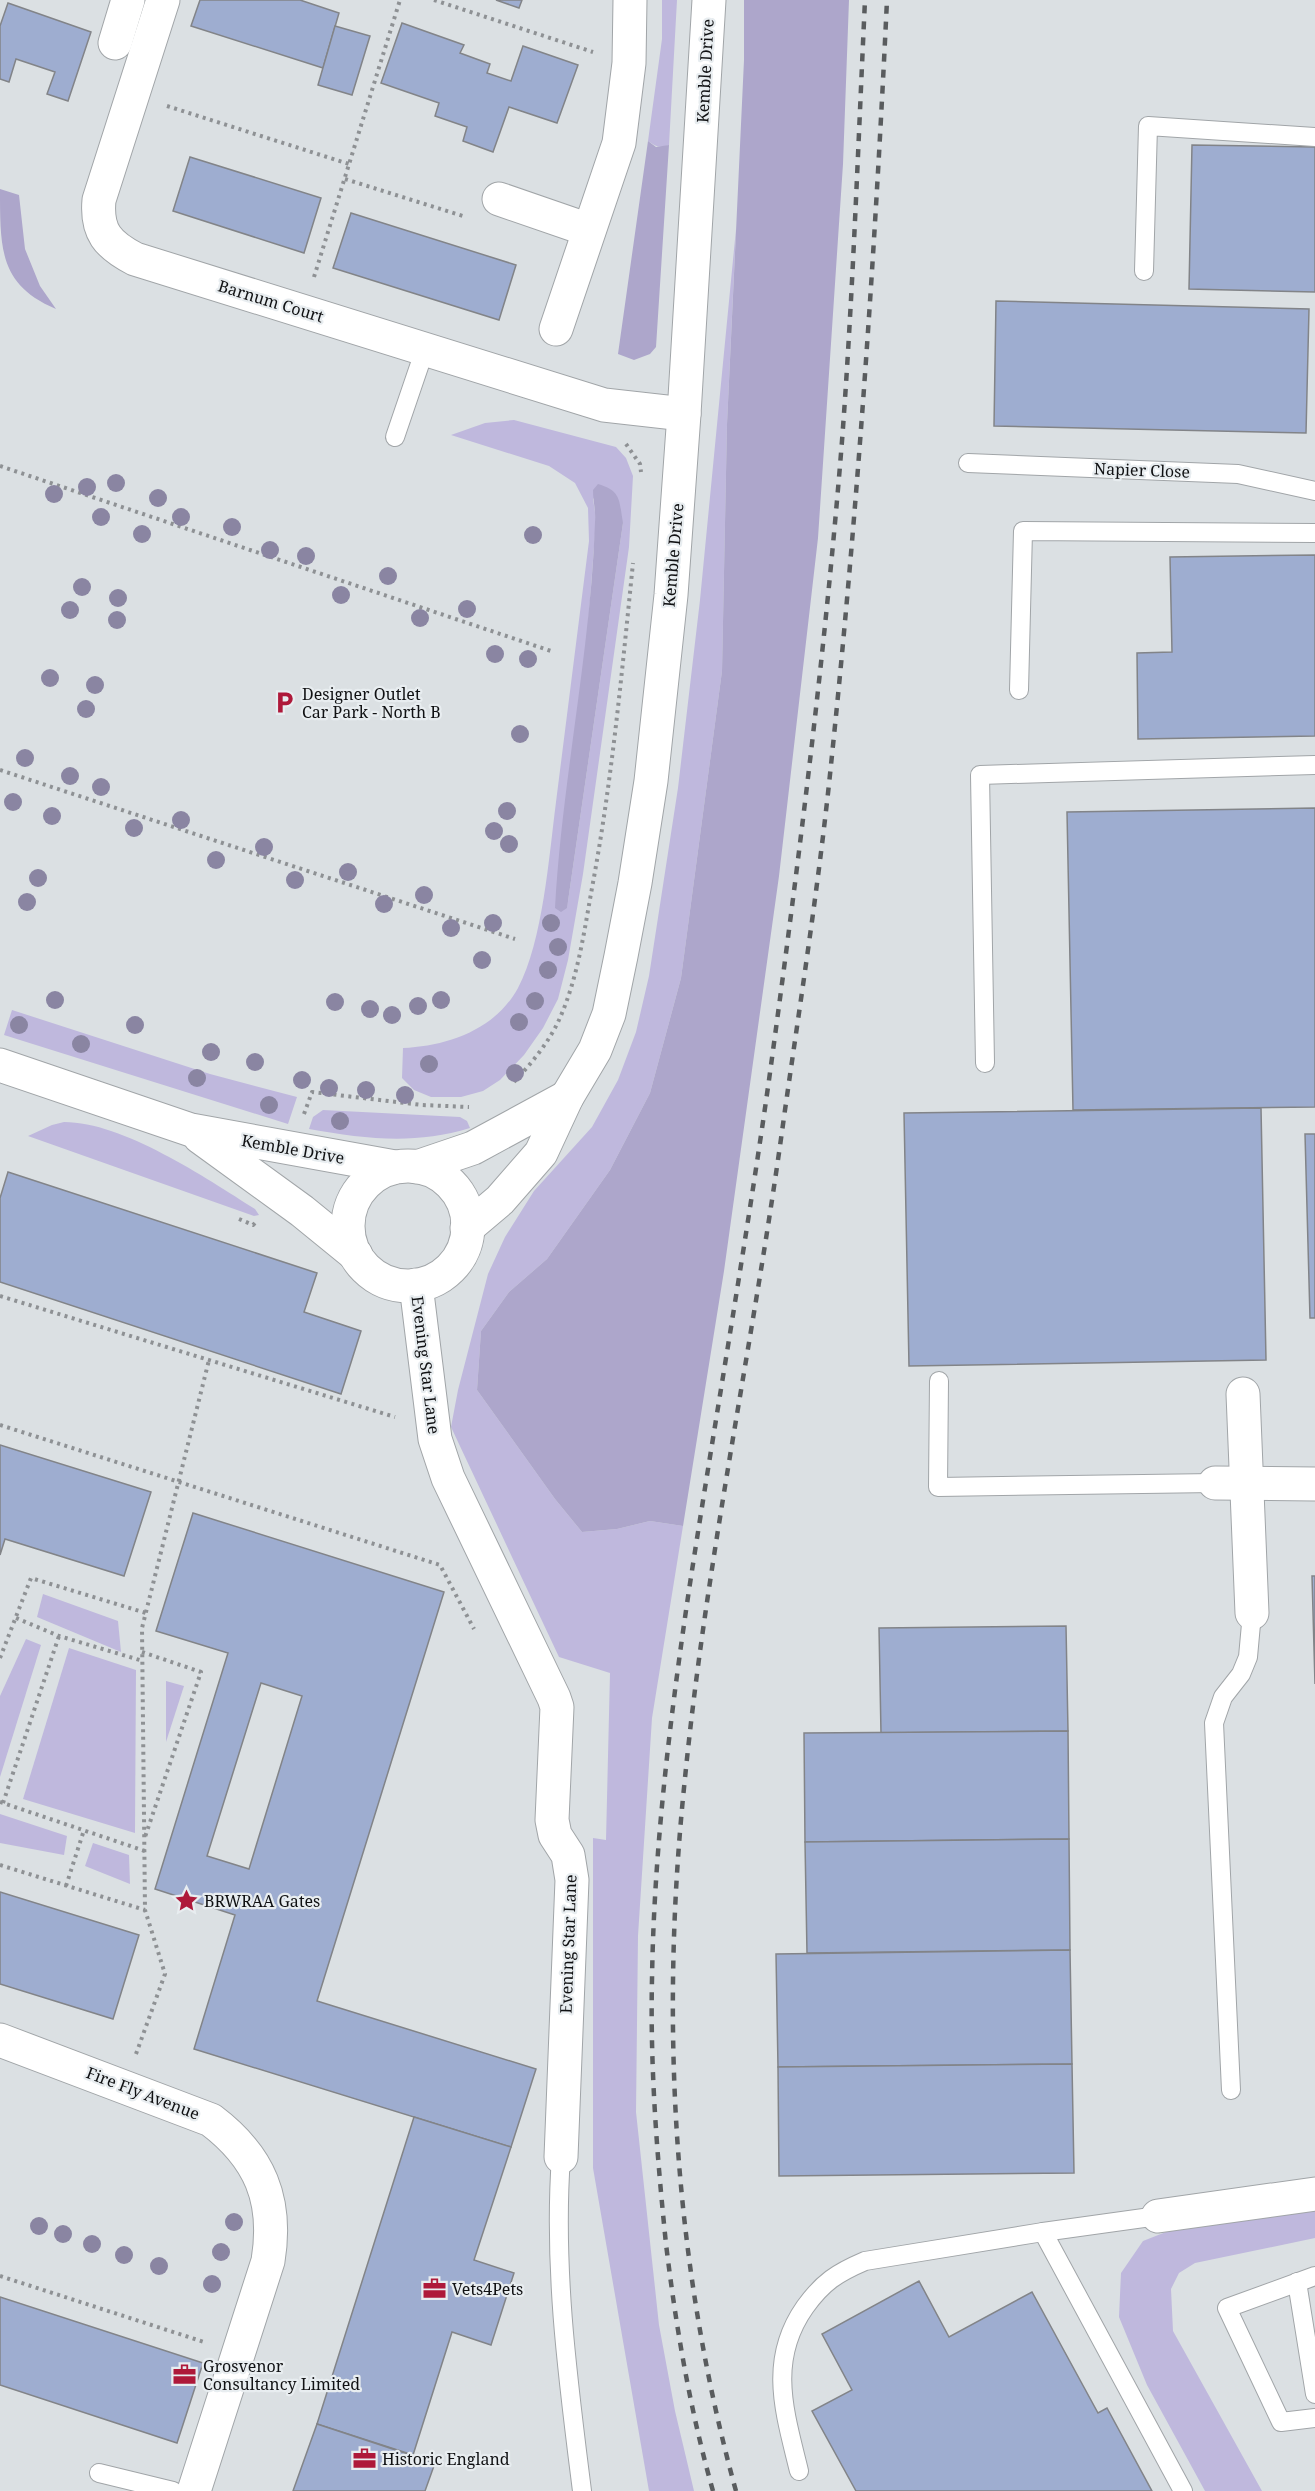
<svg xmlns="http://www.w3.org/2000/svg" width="1315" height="2491" viewBox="0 0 1315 2491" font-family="'Noto Serif',serif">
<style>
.green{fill:#bfb8dd;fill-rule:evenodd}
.forest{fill:#ada6cb}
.building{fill:#9eadd0;stroke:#828488;stroke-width:1.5;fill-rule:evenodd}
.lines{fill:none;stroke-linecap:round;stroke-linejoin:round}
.service-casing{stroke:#a1a5a8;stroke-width:20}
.minor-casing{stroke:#a1a5a8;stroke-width:35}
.secondary-casing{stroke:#a1a5a8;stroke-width:35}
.path{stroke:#8e9194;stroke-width:4;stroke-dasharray:3 4.5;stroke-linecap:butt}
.service{stroke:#fff;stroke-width:18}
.minor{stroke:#fff;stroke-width:33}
.secondary{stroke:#fff;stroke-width:33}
.rail{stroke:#595c5e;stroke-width:4.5;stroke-dasharray:8 8;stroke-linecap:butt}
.tree{fill:#8a85a2}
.labels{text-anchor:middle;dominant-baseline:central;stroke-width:4.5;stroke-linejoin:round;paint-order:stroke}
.street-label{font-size:16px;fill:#101113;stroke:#e8edf0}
.poi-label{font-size:16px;fill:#101113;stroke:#e8edf0;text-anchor:start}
</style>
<rect width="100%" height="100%" fill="#dbe0e3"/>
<g class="green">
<path d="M662,0H677L669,145C660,149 655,146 648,141L662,39Z"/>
<path d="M736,229L727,424L722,671L681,978L650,1093L610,1170L547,1259L509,1292L481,1331L477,1390L555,1499L582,1532L617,1529L650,1521L683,1526L652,1718L638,1936L636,2112L659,2325L675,2411L694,2491H649L593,2168V1838L606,1840L610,1673L559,1657L451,1427L458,1390L488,1274L505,1237L534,1191L592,1127L618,1080L636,1032L649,976L678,788L700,600Z"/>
<path d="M514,420L616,447L626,458L633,476L629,547L583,874L568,960L558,999L543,1028L524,1055L500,1080L483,1091L461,1097H431L414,1090L402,1078L403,1048C447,1046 495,1030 518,988C543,941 549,856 556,802C567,715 578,628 589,541L588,508L575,483L549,466L451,435L485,423ZM593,498L623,523L567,908L596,520Z"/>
<path d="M12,1010L210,1074L297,1097L288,1124L4,1035Z"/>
<path d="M323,1110L460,1117L467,1121L470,1128C414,1145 366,1139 309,1129L313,1117Z"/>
<path d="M64,1122C123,1122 206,1178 255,1209L259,1215L254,1216L28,1136L52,1125Z"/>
<path d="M43,1594L118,1621L121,1652L37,1617Z"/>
<path d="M26,1639L41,1645L0,1777V1696Z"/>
<path d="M69,1648L136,1670L135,1833L23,1799Z"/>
<path d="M166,1681L184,1686L166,1742Z"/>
<path d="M0,1814L67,1836L64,1855L0,1843Z"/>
<path d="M93,1843L129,1855L130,1884L85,1866Z"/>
<path d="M1315,2209V2238L1195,2263L1179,2273L1171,2289L1173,2331L1262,2491H1205L1147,2385L1119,2317L1121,2273L1143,2241L1171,2230Z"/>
</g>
<g class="forest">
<path d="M744,0H849L843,164L818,538L779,876L724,1271L683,1526L650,1521L617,1529L582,1532L555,1499L477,1390L481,1331L509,1292L547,1259L610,1170L650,1093L681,978L722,671L727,424L744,60Z"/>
<path d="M648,141L656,147L669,145L656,347L650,354L634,360L618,354Z"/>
<path d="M0,189L19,195L25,249L40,286L56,309C0,285 0,251 0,189Z"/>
<path d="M598,484C622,491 619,501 623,523L567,908L561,912L555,908C562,779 591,651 595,522C596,512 593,501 593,490Z"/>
</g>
<g class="building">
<path d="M200,0H300L339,13L323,68L191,26Z"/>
<path d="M496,0H522L519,8Z"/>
<path d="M8,3L91,32L68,101L47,94L55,72L16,59L9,82L0,79V26Z"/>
<path d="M402,23L464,45L460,53L490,64L487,73L511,81L523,46L578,65L557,123L509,107L493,152L463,141L467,127L435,116L439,103L381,83Z"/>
<path d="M335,26L370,36L352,95L318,85Z"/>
<path d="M1192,145L1315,147V292L1189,289Z"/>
<path d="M190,157L321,198L304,253L173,211Z"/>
<path d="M351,213L516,265L499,320L333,268Z"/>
<path d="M996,301L1309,309L1306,433L994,426Z"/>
<path d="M1315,555V736L1138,739L1137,653L1172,652L1170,557Z"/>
<path d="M1315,808V1107L1073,1110L1067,812Z"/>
<path d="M1261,1108L1266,1360L909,1366L904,1113Z"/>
<path d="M1305,1134H1315V1318H1310Z"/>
<path d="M8,1172L317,1273L304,1312L361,1331L341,1394L0,1282V1198Z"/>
<path d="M0,1445L151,1492L124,1576L5,1539L0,1555Z"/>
<path d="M193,1513L444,1592L317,2001L536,2069L511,2147L194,2049L235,1915L155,1889L228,1653L156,1631ZM261,1683L302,1696L249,1869L207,1856Z"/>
<path d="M1312,1576H1315V1684Z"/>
<path d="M1066,1626L1068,1731L881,1733L879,1628Z"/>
<path d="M1068,1731L1069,1839L805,1842L804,1733Z"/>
<path d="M1069,1839L1070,1950L807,1953L805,1842Z"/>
<path d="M0,1892L139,1935L113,2019L0,1984Z"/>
<path d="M1070,1950L1072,2064L778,2067L776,1954Z"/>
<path d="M1072,2064L1074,2173L779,2176L778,2067Z"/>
<path d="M414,2117L511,2147L474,2260L514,2273L491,2345L452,2332L413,2455L317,2424Z"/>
<path d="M919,2281L949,2337L1032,2292L1098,2413L1107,2408L1152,2491H856L812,2411L852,2390L822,2334Z"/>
<path d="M0,2297L203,2363L177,2443L0,2385Z"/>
<path d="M317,2424L435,2463L425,2491H293Z"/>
</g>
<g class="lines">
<defs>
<g id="service">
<path d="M1144,271L1148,126L1315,137"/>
<path d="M395,437L425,349"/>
<path d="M968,463L1238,474L1315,491"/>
<path d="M1019,690L1023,531L1315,533"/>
<path d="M985,1063L980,775L1315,765"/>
<path d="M939,1381L938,1487L1215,1483"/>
<path d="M1231,2090L1214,1723L1223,1697L1241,1674L1248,1657L1252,1613"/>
<path d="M561,2157C553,2269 568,2380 582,2491"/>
<path d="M1043,2232L1183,2491"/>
<path d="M1315,2276L1227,2308L1281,2422L1315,2418"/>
<path d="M1297,2282L1315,2394"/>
<path d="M799,2471C785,2413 767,2361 805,2307C823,2282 837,2273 865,2261L1043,2232L1158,2216"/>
<path d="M99,2473L173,2491"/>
</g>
<g id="minor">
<path d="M163,0L99,200C96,232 108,245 135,259L604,405L684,414"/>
<path d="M115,43L128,0"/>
<path d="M499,199L589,230"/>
<path d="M556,329L619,143L629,63L630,0"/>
<path d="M416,1285L435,1439L448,1478L554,1698L557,1707L552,1820L555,1835L568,1855L572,1880L561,2157"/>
<path d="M1243,1394L1252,1613"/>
<path d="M1215,1483L1315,1484"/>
<path d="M0,2040L211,2120C260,2157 278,2200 268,2261L194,2491"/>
<path d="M1158,2216L1315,2194"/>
</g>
<g id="secondary">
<path d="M0,1065L191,1130L395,1167"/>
<path d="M200,1137L302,1211L356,1255"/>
<circle cx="408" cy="1226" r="60"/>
<path d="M417,1167L473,1148L567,1097"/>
<path d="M467,1228L500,1200L541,1153L567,1097L595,1050L609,1014L621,956L635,883L651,781L671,595L684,414L709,0"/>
</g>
</defs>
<use href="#service" class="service-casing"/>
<use href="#minor" class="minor-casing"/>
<use href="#secondary" class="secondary-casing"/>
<g class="path">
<path d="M434,0L593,52"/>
<path d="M167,106L349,164"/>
<path d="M345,179L466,217"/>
<path d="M314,277L400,0"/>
<path d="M626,444L640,464L641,472"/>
<path d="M0,466L551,651"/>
<path d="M0,770L515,939"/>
<path d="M514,1082C531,1064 549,1042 559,1020C578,978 584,932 592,888C612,781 622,671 633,563"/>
<path d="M304,1114L312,1092L422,1105L469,1107"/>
<path d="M239,1219L253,1225L255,1223"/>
<path d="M0,1296L395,1417"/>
<path d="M0,1425L440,1565L474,1629"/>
<path d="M16,1618L59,1636L143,1661"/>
<path d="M142,1652L201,1672L145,1837"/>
<path d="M0,1658L31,1578L146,1613"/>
<path d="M0,1802L145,1851"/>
<path d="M3,1803L59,1636"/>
<path d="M0,1865L145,1910"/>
<path d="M66,1886L84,1830"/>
<path d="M136,2054L165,1974L145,1910L142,1628L209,1360"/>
<path d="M0,2276L204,2342"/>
</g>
<use href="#service" class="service"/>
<use href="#minor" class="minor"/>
<use href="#secondary" class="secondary"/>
<g class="rail">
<path d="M713,2491C690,2410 676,2327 666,2244C657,2156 650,2067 652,1979C654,1849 670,1719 689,1590C715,1420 745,1250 769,1080C798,867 825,654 842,441C853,294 858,147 865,0"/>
<path d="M736,2491C672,2260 660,2016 685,1778C707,1556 754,1338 784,1117C801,997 820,876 832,755C858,504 875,252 887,0"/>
</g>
</g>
<g class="tree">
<circle cx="116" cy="483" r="9"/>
<circle cx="87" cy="487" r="9"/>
<circle cx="54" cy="494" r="9"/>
<circle cx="158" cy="498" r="9"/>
<circle cx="101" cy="517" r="9"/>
<circle cx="181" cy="517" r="9"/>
<circle cx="232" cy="527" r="9"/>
<circle cx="142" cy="534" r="9"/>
<circle cx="533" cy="535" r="9"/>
<circle cx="270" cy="550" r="9"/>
<circle cx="306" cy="556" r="9"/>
<circle cx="388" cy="576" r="9"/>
<circle cx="82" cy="587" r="9"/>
<circle cx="341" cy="595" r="9"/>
<circle cx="118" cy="598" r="9"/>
<circle cx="467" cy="609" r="9"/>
<circle cx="70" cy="610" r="9"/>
<circle cx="420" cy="618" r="9"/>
<circle cx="117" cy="620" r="9"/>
<circle cx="495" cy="654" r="9"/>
<circle cx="528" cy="659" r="9"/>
<circle cx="50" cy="678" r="9"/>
<circle cx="95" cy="685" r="9"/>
<circle cx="86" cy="709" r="9"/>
<circle cx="520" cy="734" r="9"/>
<circle cx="25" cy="758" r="9"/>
<circle cx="70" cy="776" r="9"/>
<circle cx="101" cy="787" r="9"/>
<circle cx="13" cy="802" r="9"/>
<circle cx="507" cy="811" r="9"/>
<circle cx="52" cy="816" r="9"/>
<circle cx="181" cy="820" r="9"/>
<circle cx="134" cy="828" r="9"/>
<circle cx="494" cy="831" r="9"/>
<circle cx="509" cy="844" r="9"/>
<circle cx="264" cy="847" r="9"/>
<circle cx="216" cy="860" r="9"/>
<circle cx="348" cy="872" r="9"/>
<circle cx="38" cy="878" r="9"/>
<circle cx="295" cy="880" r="9"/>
<circle cx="424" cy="895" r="9"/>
<circle cx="27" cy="902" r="9"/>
<circle cx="384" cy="904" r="9"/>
<circle cx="493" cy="923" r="9"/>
<circle cx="551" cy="923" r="9"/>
<circle cx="451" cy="928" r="9"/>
<circle cx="558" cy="947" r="9"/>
<circle cx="482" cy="960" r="9"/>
<circle cx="548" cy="970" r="9"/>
<circle cx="55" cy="1000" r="9"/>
<circle cx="441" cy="1000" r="9"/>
<circle cx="535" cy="1001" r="9"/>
<circle cx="335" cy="1002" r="9"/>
<circle cx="418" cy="1006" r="9"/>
<circle cx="370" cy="1009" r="9"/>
<circle cx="392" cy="1015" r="9"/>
<circle cx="519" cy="1022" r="9"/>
<circle cx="19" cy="1025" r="9"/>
<circle cx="135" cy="1025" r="9"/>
<circle cx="81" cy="1044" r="9"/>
<circle cx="211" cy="1052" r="9"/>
<circle cx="255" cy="1062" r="9"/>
<circle cx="429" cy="1064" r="9"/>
<circle cx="515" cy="1073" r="9"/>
<circle cx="197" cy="1078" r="9"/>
<circle cx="302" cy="1080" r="9"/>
<circle cx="329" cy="1088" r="9"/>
<circle cx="366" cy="1090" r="9"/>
<circle cx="405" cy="1095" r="9"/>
<circle cx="269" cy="1105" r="9"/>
<circle cx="340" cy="1121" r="9"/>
<circle cx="234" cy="2222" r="9"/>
<circle cx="39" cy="2226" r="9"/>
<circle cx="63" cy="2234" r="9"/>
<circle cx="92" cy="2244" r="9"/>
<circle cx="221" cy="2252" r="9"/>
<circle cx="124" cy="2255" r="9"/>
<circle cx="159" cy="2266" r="9"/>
<circle cx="212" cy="2284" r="9"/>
</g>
<defs>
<symbol id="parking-bare" viewBox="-9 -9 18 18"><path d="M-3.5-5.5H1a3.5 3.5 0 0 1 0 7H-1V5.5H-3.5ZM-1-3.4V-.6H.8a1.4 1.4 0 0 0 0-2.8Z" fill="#ae193a" stroke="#e8edf0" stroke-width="2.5" paint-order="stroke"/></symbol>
<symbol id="sight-bare" viewBox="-9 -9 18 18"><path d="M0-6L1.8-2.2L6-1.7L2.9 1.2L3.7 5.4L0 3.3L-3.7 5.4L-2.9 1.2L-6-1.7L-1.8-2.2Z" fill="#ae193a" stroke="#e8edf0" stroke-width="2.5" paint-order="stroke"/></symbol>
<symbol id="office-bare" viewBox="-9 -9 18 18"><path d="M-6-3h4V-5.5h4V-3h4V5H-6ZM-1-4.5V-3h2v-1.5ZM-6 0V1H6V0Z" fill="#ae193a" stroke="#e8edf0" stroke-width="2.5" paint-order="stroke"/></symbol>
</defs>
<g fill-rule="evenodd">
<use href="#parking-bare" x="268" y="686" width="33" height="33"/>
<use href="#sight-bare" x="170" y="1884" width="33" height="33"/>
<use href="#office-bare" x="418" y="2272" width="33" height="33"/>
<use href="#office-bare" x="168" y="2358" width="33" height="33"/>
<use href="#office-bare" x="348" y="2442" width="33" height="33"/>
</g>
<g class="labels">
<g class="street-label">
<text transform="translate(705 71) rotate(-87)">Kemble Drive</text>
<text transform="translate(271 301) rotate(17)">Barnum Court</text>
<text transform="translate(1142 470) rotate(2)">Napier Close</text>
<text transform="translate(673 555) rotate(-85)">Kemble Drive</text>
<text transform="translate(293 1149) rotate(10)">Kemble Drive</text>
<text transform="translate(426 1365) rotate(83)">Evening Star Lane</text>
<text transform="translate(568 1944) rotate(-88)">Evening Star Lane</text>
<text transform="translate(143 2093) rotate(21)">Fire Fly Avenue</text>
</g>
<g class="poi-label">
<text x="302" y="694">Designer Outlet<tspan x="302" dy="18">Car Park - North B</tspan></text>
<text x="204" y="1901">BRWRAA Gates</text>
<text x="452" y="2289">Vets4Pets</text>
<text x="203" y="2366">Grosvenor<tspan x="203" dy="18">Consultancy Limited</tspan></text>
<text x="382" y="2459">Historic England</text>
</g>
</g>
</svg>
